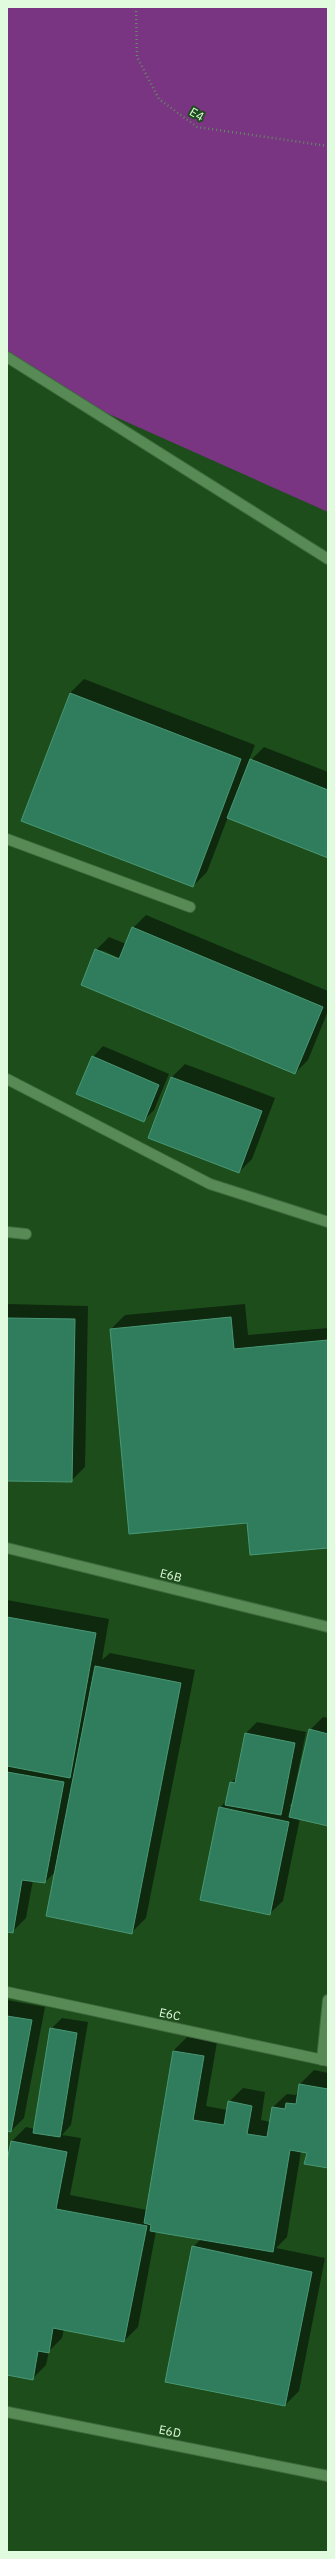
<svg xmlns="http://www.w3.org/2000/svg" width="335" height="2559" viewBox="0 0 335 2559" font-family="'IBM Plex Sans',sans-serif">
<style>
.green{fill:#793482}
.shadow{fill:#0007;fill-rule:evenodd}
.building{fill:#2f7d5d;stroke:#499875}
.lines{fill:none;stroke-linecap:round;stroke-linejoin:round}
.lane-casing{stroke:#3f6a3e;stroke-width:12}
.path{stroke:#638b61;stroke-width:2.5;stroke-dasharray:1 3;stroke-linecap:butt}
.lane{stroke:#588a55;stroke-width:10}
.labels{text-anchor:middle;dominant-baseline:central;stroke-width:4;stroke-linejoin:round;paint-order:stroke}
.street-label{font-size:12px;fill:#e1fbde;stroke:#1d4d1b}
</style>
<rect width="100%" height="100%" fill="#1d4d1b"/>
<path class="green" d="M7,7H328V512L82,402L7,357Z"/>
<g class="shadow">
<path d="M84,679L255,745L248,763L264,747L328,772V857L228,817L207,872L193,886L22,820L70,693Z"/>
<path d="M146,915L328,991V1011L308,1060L295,1073L96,950L109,937L126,944L133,928ZM101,950L124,960L123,962L101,953Z"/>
<path d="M103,1046L169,1074L154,1110L143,1121L93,1057Z"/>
<path d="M185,1064L275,1098L252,1159L239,1172L149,1138L172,1077Z"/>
<path d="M7,1304L88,1306L85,1467L71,1481L7,1480Z"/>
<path d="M245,1304L248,1335L328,1328V1547L248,1522L111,1329L125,1315Z"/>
<path d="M7,1600L109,1619L102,1660L110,1653L195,1670L146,1918L132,1932L55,1872L45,1882L33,1880L26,1918L12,1932L7,1931Z"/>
<path d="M323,1717L328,1718V1825L300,1818L283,1901L269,1914L220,1808L227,1800L231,1783L237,1777L246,1733L257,1722L306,1732L293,1796L295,1797L310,1730ZM294,1801L292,1807L289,1806Z"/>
<path d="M7,2000L45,2007L24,2118L11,2131L7,2130Z"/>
<path d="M62,2018L88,2022L71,2125L62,2135L81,2138L70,2195L147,2210L173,2051L187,2037L217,2042L206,2106L227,2110L229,2102L243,2088L265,2092L261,2120L270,2122L273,2107L287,2094L296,2095L300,2084L314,2070L328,2073V2167L308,2152L301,2151L287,2237L276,2248L325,2258L299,2391L285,2405L193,2247L202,2238L156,2231L138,2327L124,2341L64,2329L62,2338L49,2351L46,2365L32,2379L7,2374V2166L12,2141L26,2127L35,2129L51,2029Z"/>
</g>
<g class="building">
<path d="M70,693L241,759L193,887L21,821Z"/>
<path d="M250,759L328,790V858L227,818Z"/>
<path d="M132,927L323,1007L295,1074L81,985L95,949L119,959Z"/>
<path d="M92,1056L159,1085L144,1122L76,1094Z"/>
<path d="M171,1077L262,1111L239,1173L148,1138Z"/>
<path d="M231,1317L234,1349L328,1340V1548L250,1555L247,1523L129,1534L110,1329Z"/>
<path d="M7,1318L75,1319L72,1482L7,1481Z"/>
<path d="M7,1617L96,1633L70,1778L7,1766Z"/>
<path d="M95,1666L181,1683L132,1934L46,1916Z"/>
<path d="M309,1729L328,1734V1826L289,1817Z"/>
<path d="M245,1733L295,1743L281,1815L225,1805L230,1782L235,1783Z"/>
<path d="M7,1772L64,1782L45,1883L22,1880L13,1933L7,1932Z"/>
<path d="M219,1807L289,1822L270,1915L200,1900Z"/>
<path d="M7,2016L32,2020L11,2132L7,2131Z"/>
<path d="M50,2028L77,2033L60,2137L33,2133Z"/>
<path d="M173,2051L204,2056L193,2120L224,2125L228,2101L252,2106L247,2134L267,2137L272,2107L285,2109L286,2103L296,2104L299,2084L328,2089V2168L304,2164L307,2153L290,2150L273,2252L150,2231L151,2225L144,2223Z"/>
<path d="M11,2141L67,2152L56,2209L147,2226L124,2342L53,2328L49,2353L38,2351L33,2380L7,2375V2161Z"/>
<path d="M192,2246L312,2272L285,2406L165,2382Z"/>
</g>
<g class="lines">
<defs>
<g id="lane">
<path d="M7,357L328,559"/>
<path d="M7,839L190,907"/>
<path d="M7,1079L210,1184L328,1222"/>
<path d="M7,1232L26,1234"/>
<path d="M7,1548L328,1627"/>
<path d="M7,1992L328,2061"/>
<path d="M322,2060L328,2000"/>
<path d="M7,2412L328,2476"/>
</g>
</defs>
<use href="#lane" class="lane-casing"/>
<path class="path" d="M136,7L137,57L159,99L197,127L328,146"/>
<use href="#lane" class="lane"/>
</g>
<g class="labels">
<g class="street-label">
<text transform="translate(197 114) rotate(30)">E4</text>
<text transform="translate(171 1575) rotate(14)">E6B</text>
<text transform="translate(170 2014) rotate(12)">E6C</text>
<text transform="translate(170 2431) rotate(11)">E6D</text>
</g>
</g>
<rect width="335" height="2559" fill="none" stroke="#e1fbde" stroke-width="16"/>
</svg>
